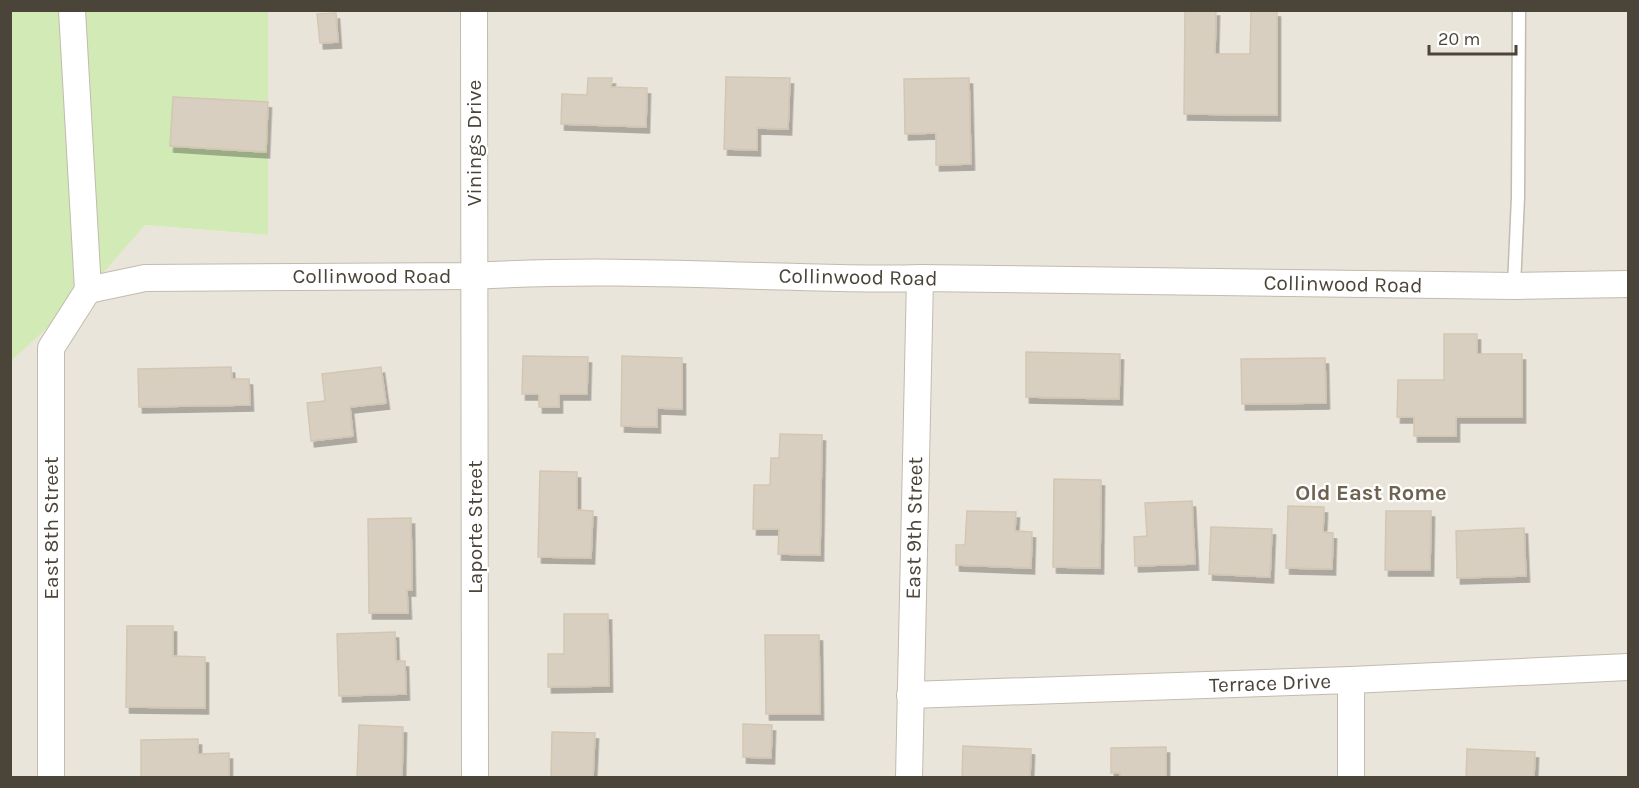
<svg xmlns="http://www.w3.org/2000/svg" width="1639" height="788" viewBox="0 0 1639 788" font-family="Karla,sans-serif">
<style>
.residential{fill:#eae5da}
.green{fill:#d2eab5}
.building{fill:#d8cfc1;stroke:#d3c7b4;stroke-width:1.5;filter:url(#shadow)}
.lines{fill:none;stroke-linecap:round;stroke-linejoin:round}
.service-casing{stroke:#c2bbae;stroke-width:15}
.minor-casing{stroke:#c2bbae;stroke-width:28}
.service{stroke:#fff;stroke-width:12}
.minor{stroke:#fff;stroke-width:26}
.labels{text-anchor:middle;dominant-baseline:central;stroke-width:4.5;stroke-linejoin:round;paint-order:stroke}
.street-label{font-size:21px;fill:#4b4439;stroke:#fff}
.neighbourhood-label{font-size:22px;font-weight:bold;fill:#6e6250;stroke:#fff}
</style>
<defs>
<filter id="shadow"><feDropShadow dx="3.5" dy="6" stdDeviation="0" flood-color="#0004"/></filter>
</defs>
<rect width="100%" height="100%" fill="#f6f3ec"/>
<path class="residential" d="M268,11H1628V777L11,778V349L145,225L268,235Z"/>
<path class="green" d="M11,11H268V235L145,225L88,290L11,361Z"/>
<g class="building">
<path d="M1185,10H1216L1215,54H1250L1251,10L1277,11V115L1184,114Z"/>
<path d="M336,13L338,42L320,43L317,14Z"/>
<path d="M726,77L790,78L788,129L757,128V150L724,149Z"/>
<path d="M588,78H612L611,87L647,88L646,127L561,124L562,94L587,95Z"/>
<path d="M969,78L971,164L936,165V133L905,134L904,79Z"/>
<path d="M173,97L268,102L266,152L170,146Z"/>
<path d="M1444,334H1477V354H1522V417H1456V436H1414V417H1397L1398,380H1444Z"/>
<path d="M1026,352L1120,354L1119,399L1026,397Z"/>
<path d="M523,356L588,357L587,394H559V407H539V394H522Z"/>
<path d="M622,356L682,358V409L657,408V427L621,426Z"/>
<path d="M1325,358L1326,403L1242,404L1241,359Z"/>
<path d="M231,367L232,379H249L250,405L139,407L138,369Z"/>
<path d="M381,367L386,403L350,407L353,436L311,441L307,403L325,401L322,374Z"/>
<path d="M780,434L822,435L820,555L778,554L779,529H753L754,485H770L771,458H779Z"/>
<path d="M540,471L577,472V510L593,511L591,558L538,557Z"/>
<path d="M1054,479L1101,480L1100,568L1053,567Z"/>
<path d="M1192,501L1195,564L1135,566L1134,537L1147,536L1145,503Z"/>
<path d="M1288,506L1324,507L1323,532L1333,533L1332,569L1286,568Z"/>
<path d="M967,511L1016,512L1015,531L1032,532L1031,568L956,565V545H965Z"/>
<path d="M1386,511H1431L1430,570H1385Z"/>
<path d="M411,518L412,590H407L408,613H369L368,519Z"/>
<path d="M1211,527L1272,529L1270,577L1209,574Z"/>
<path d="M1524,528L1526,576L1457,578L1456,531Z"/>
<path d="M564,614H608L609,686L548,687V654H564Z"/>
<path d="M127,626H173V656L205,657V708L126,707Z"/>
<path d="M395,632L396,661H405L406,694L339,696L337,634Z"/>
<path d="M765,635H819L820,714H766Z"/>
<path d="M743,724L772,725L771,758L743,757Z"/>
<path d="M359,725L403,727L402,778H357Z"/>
<path d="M552,732L595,733L593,778H551Z"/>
<path d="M198,739V754L229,753V778H141V740Z"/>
<path d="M963,746L1031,749L1030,778H962Z"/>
<path d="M1166,747V778H1120V773H1111V748Z"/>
<path d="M1467,749L1535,752L1534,778H1466Z"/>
</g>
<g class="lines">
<defs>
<path id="service" d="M1514,286L1518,197L1519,10"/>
<g id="minor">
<path d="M72,10L88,290"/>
<path d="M474,10L475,778"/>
<path d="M88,290L145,278L474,276C569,270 665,273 761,276C814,277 867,280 920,278L1514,286L1628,284"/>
<path d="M910,695L1351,680L1628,667"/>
<path d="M51,778V348L88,290"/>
<path d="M909,778L920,278"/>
<path d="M1351,778V680"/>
</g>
</defs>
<use href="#service" class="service-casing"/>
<use href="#minor" class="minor-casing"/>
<use href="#service" class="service"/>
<use href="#minor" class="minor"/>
</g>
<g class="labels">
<g class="street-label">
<text transform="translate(474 143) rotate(-90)">Vinings Drive</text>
<text x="372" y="276">Collinwood Road</text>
<text transform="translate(858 277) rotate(1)">Collinwood Road</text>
<text transform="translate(1343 284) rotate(1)">Collinwood Road</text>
<text transform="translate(475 527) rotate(-90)">Laporte Street</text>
<text transform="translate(51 528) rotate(-90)">East 8th Street</text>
<text transform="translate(914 528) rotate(-89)">East 9th Street</text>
<text transform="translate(1270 683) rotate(-2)">Terrace Drive</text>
</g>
<g class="neighbourhood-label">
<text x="1371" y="493">Old East Rome</text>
</g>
</g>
<rect width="1639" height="788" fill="none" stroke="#4b4439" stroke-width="24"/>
<path d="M1429 45v9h87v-9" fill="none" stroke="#4b4439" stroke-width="3"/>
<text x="1438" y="45" font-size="18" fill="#4b4439" stroke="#ffffff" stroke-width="4.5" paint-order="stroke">20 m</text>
</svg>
